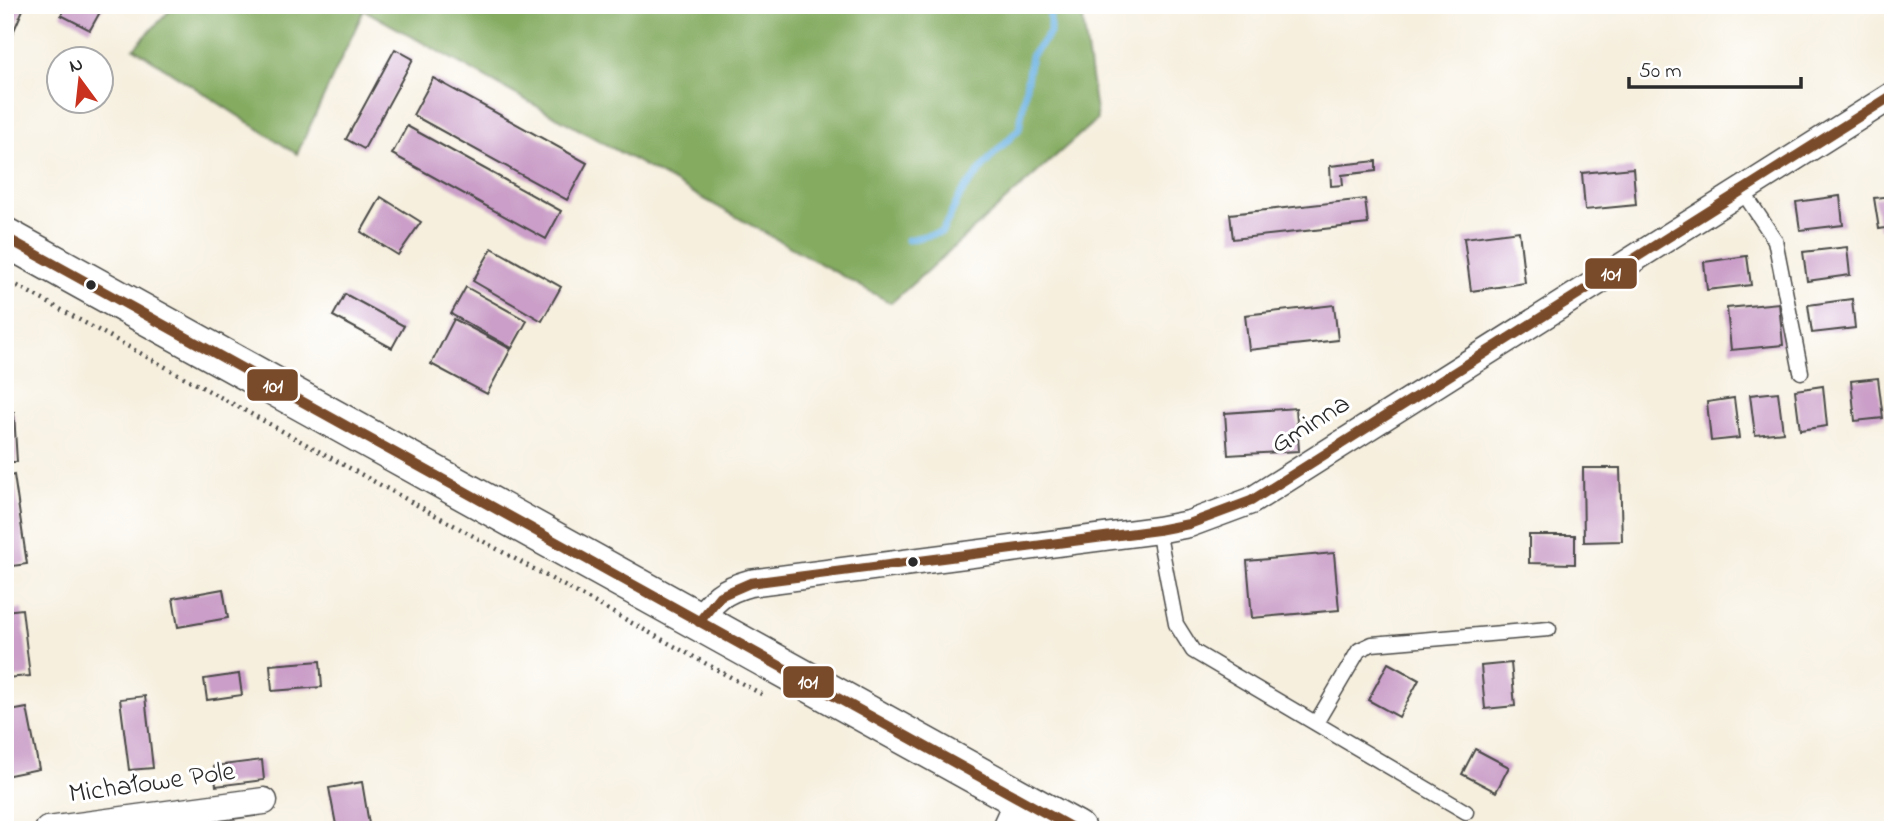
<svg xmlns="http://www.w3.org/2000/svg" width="1898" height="835" viewBox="0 0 1898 835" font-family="'Indie Flower',sans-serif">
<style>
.forest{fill:#84ab61;stroke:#586b46;stroke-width:2}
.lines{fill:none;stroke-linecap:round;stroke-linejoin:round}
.stream{stroke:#6db3e3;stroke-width:7}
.building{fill:#ca9ec8}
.service-casing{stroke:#494846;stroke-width:17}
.minor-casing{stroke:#494846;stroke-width:29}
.trunk-casing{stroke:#494846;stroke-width:41}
.path{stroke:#494846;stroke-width:4.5;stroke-dasharray:2 5;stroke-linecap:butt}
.service{stroke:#fff;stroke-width:14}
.minor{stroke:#fff;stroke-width:26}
.trunk{stroke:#fff;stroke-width:38}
.bus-1-casing{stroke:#fff;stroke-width:16}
.bus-1{stroke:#7a4b2a;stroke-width:10}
.bus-dot{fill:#2b2b2b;stroke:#fff;stroke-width:2.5}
.labels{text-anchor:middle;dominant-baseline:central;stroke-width:6;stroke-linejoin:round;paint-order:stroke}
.street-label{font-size:28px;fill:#2b2b2b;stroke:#fff}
.line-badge{stroke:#fff;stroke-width:2.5}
.badge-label{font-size:19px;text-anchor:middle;font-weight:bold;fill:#fff}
</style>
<rect width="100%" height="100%" fill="#fff"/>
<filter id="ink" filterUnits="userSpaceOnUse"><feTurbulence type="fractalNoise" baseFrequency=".0143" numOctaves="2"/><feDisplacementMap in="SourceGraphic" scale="14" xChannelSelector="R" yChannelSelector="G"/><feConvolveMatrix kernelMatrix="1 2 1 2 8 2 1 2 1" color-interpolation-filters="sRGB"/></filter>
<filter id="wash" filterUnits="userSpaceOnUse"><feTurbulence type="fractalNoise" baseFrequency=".00686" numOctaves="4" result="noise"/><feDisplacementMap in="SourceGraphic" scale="28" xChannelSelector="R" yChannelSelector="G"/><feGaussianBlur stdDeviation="1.57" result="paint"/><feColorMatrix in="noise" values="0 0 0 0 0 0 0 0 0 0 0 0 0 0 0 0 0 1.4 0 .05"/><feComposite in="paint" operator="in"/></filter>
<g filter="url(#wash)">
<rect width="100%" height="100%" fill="#f6efde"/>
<path class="forest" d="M175,5H1081L1097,119L891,303L364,10L297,154L134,48Z"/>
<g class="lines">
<path class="stream" d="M908,240L942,232L961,194L992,156L1019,129L1031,56L1050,33V5"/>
</g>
<g id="blocks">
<g class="building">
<path d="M5,5H25L9,42L5,40Z"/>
<path d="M66,5H104L90,30L61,15Z"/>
<path d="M395,49L413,59L364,149L346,139Z"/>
<path d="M433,78L587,163L567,200L413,115Z"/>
<path d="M407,126L561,211L546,239L392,154Z"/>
<path d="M1376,161V171L1342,175L1343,185L1331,186L1330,166Z"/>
<path d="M1633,168L1636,205L1585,210L1582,173Z"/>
<path d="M1840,196L1843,225L1800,230L1796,202Z"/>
<path d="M1893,196V227L1879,229L1874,198Z"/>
<path d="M381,197L421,222L398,255L361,232Z"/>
<path d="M1365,199L1368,224L1233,239L1230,214Z"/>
<path d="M1519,231L1525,283L1471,291L1464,238Z"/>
<path d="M1847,247L1850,275L1807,281L1803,252Z"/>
<path d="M492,248L561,287L542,321L473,281Z"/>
<path d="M1747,256L1751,285L1707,290L1704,262Z"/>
<path d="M466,287L527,321L512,348L451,314Z"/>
<path d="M345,294L404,326L392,348L333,316Z"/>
<path d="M1852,299L1855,328L1812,333L1808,305Z"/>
<path d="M1779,303L1783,345L1731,350L1727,308Z"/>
<path d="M1334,305L1338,340L1249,350L1245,315Z"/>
<path d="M454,319L511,349L487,394L431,364Z"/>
<path d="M1878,378L1883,418L1855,421L1851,381Z"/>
<path d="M1823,386L1827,426L1800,430L1795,390Z"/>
<path d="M1778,392L1783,432L1755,435L1750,395Z"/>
<path d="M1734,398L1739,438L1711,441L1707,402Z"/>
<path d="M1296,408L1299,451L1228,455L1225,413Z"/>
<path d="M14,413L17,462H5V414Z"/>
<path d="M1583,468H1620L1622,541L1584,542Z"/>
<path d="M14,475L27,564L5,567V477Z"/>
<path d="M1529,535H1575V564L1529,563Z"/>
<path d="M1334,553L1339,610L1252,618L1247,561Z"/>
<path d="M223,589L228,618L178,627L173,598Z"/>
<path d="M22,609L30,676L5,678V611Z"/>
<path d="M320,661L322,687L272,691L270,665Z"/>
<path d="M1388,663L1419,680L1399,717L1368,700Z"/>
<path d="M1511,663L1515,706L1485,709L1481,666Z"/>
<path d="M239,674L242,695L207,700L204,679Z"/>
<path d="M145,696L153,768L129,770L120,699Z"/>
<path d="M27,708L39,769L5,776V712Z"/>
<path d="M1475,749L1509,767L1496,792L1462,774Z"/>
<path d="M262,760L264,780L216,786L214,766Z"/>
<path d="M362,782L370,830H337L329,788Z"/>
</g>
</g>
</g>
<g filter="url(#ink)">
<use href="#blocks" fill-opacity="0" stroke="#494846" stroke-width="2"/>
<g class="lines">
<defs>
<g id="service">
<path d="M1741,189L1775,240L1801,372"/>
<path d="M1158,530L1176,624L1193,651L1466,812"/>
<path d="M1316,723L1359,650L1372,644L1549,629"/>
</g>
<g id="minor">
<path d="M699,622C712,599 724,590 750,583L1158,530L1189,524L1251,501L1893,95"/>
<path d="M48,830L264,801"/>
<path d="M1004,830L1019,797"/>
</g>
<path id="trunk" d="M5,237L1076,830"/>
</defs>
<use href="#service" class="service-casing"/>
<use href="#minor" class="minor-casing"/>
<use href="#trunk" class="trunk-casing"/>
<path class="path" d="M5,279L765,696"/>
<use href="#service" class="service"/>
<use href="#minor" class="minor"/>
<use href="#trunk" class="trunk"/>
<defs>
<g id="bus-1">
<path d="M5,237L1076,830"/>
<path d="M699,622L720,596L750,583L1158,530L1189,524L1251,501L1893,95"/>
</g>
</defs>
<use href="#bus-1" class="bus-1-casing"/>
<use href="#bus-1" class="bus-1"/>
</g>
</g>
<g class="bus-dot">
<circle cx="91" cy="285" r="6"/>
<circle cx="913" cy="562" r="6"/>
</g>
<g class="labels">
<g class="street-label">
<text transform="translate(1311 425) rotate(-32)">Gminna</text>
<text transform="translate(152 784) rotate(-8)">Michałowe Pole</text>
</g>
</g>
<g class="line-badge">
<rect x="1584" y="257" width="54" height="33" rx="7" fill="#7a4b2a"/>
<rect x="246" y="368" width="53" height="34" rx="7" fill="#7a4b2a"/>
<rect x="782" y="665" width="53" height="34" rx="7" fill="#7a4b2a"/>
</g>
<g class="badge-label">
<text x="1611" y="280">101</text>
<text x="273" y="392">101</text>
<text x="808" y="688">101</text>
</g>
<rect width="1898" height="835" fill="none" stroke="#fff" stroke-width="28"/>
<g transform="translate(80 80) rotate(345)"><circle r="33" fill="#ffffff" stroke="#aaaaaa" stroke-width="2"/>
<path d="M0-5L12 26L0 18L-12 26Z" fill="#c8321e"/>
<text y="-10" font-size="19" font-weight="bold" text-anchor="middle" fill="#2b2b2b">N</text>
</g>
<path d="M1629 77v10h172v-10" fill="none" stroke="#2b2b2b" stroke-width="3.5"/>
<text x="1639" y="77" font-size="21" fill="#2b2b2b" stroke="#ffffff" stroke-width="5" paint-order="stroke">50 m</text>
</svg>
